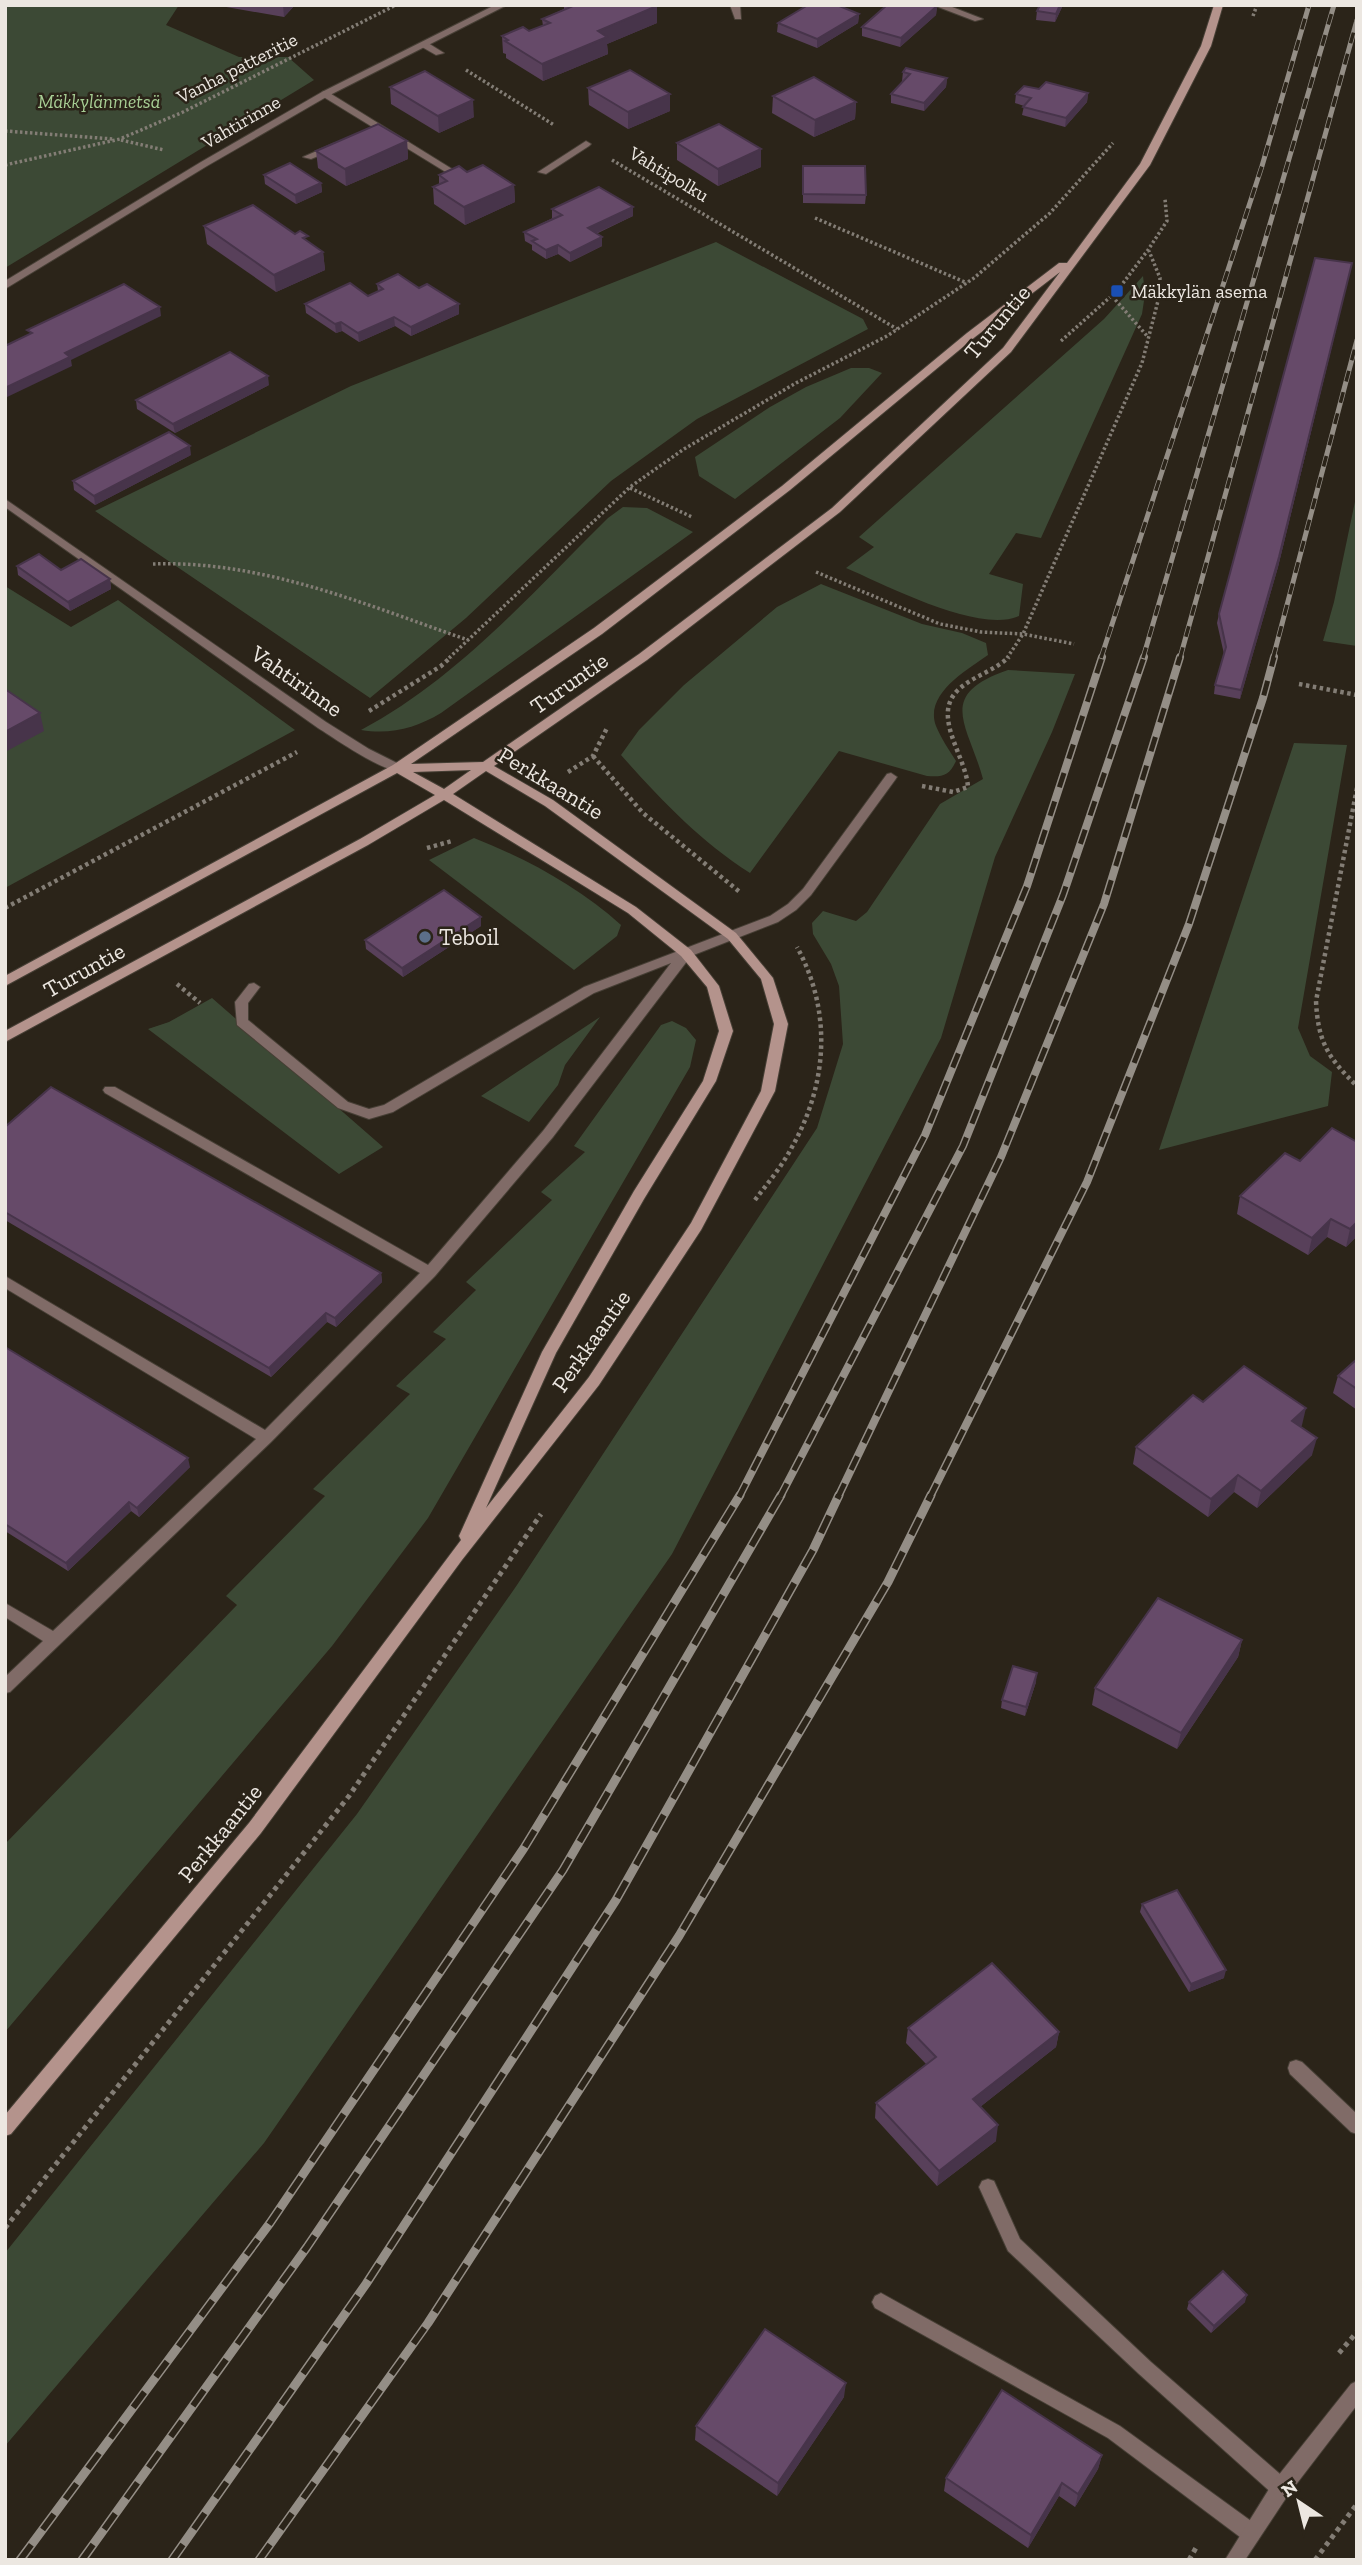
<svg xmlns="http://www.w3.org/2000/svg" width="1362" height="2565" viewBox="0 0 1362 2565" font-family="'Zilla Slab',serif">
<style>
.green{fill:#3c4935}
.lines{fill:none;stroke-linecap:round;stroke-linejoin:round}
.service-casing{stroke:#463f35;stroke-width:2}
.minor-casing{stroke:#463f35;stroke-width:2}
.secondary-casing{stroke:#463f35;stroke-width:2}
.path-far2{stroke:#837d75;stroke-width:3.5;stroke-dasharray:2.5 2.5;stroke-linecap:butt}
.path-far1{stroke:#837d75;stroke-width:4.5;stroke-dasharray:3.5 3.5;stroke-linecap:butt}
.path{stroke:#837d75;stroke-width:5;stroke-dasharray:4.5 4.5;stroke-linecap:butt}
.service{fill:#806b67;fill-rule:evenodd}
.minor{fill:#806b67;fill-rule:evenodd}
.secondary{fill:#b4938c;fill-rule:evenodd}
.rail-far2-casing{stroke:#948e86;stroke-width:5}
.rail-far1-casing{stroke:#948e86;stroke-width:8}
.rail-casing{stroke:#948e86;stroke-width:9}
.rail-far2{stroke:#2b2419;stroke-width:3.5;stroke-dasharray:11;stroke-linecap:butt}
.rail-far1{stroke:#2b2419;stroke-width:5;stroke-dasharray:15;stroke-linecap:butt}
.rail{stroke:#2b2419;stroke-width:6;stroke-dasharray:19;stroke-linecap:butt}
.wall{fill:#58405a}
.shaded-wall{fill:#47344a}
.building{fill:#664a69;stroke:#47344a;stroke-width:2}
.transit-dot{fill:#1a4fb4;stroke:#2b2419;stroke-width:2.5}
.service-dot{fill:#5c6f8a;stroke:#2b2419;stroke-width:2.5}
.labels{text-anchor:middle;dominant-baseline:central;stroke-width:5;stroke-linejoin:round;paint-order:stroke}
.far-street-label{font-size:19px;fill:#ece7e1;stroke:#2b2419}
.far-park-label{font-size:19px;font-style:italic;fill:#a7ce94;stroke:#2b2419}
.far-poi-label{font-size:19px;fill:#ece7e1;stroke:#2b2419;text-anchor:start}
.street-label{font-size:23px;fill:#ece7e1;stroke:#2b2419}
.poi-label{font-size:23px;fill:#ece7e1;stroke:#2b2419;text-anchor:start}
</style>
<rect width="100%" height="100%" fill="#2b2419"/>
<g class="green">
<path d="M5,5H179L166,25L239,57H288L314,80L5,268Z"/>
<path d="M716,242L863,319L868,329L697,419L611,481L466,618L370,698L95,511L351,386Z"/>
<path d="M1143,276L1145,294L1142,314L1041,538L1016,533L989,574L1023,584L1019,616C978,634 886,585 846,568L874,547L859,537L1104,319Z"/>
<path d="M851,368H869L882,373L840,418L735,499L699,476L695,457L770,407L806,387Z"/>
<path d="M1357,492V646L1323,641L1334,602Z"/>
<path d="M623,507L647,508L693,532L441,713C416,728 391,735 361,730C457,679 531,594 608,518Z"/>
<path d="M821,584L922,624L962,633L986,643L988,655C967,670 924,694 936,726C941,738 949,750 956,761C949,776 943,777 927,776L839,751L750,873C700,841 660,799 621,755L639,730L684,685L777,607Z"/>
<path d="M5,586L71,627L118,600L295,730L5,888Z"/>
<path d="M1008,670L1075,674L1052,732L995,857L941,1038L672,1554L264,2143L5,2446V2253L357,1814L517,1585L817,1128L843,1044L839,986L831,964L813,934L812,923L823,911L856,921L867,912L940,804L983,779C968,724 935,695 1008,670Z"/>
<path d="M1294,743L1347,745L1298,1028L1310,1056L1332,1072L1328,1106L1159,1150Z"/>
<path d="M474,838C527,859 579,887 621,925L617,936L574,970L429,860Z"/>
<path d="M212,998L383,1147L339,1174L148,1029L169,1022Z"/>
<path d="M600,1017L565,1065L558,1085L529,1122L481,1096Z"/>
<path d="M672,1021L686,1028L696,1040L690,1067L428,1518L332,1646L5,2032V1844L237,1605L226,1596L325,1496L313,1489L410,1394L396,1386L446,1339L433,1332L476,1290L466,1282L552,1200L541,1192L585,1152L574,1146L661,1025Z"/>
</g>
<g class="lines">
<defs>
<g id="service">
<path d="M730,5H740L741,19H735Z"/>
<path d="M933,5H947L983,19L975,21Z"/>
<path d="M422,43H428L444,53L436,55L422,47Z"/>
<path d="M325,91L328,92L465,177L457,179L322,96V92Z"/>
<path d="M586,141L591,144L589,146L546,174L538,172Z"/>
<path d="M335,143L338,144V148L311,159L303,157Z"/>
<path d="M891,773L897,777L895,780L811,895L796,910L778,922L691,956L553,1137L435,1276L271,1442L10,1692L5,1693V1677L43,1641L5,1617V1603L53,1631L256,1439L5,1288V1276L265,1430L420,1273L105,1093L103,1090L105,1087H115L428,1265L543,1131L671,963L594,993L393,1112L369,1119L338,1108L237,1025L235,1002L249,984L254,983L260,987L248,1003V1020L348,1102L369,1109L384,1105L584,987L770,916L788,904L803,889L887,774Z"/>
<path d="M1296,2060L1302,2062L1357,2114V2134L1351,2132L1290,2074L1288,2068L1290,2062Z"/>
<path d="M988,2179L994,2181L1020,2239L1151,2362L1288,2481L1290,2488L1288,2495L1281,2497L1274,2495L1139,2374L1008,2251L979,2187L982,2181Z"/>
<path d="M881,2293L1120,2426L1258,2526L1260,2533L1258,2540L1251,2542L1244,2540L1108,2438L875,2308L872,2302L875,2296Z"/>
</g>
<g id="minor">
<path d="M495,5H507L328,96L207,166L5,289V281L201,162L322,92Z"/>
<path d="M5,499L326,722L369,749L401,765L403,768L401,771C384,773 334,738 318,728L5,507Z"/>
<path d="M1357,2381V2405L1288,2495L1245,2560H1225L1274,2481L1351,2384Z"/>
</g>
<path id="secondary" d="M1214,5H1223L1211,46L1150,165L1011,352L840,512L647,660L494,766L553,800L736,933L773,978L788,1024L775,1091L701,1230L599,1385L462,1560L261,1833L11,2134L5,2136V2115L249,1823L461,1540L459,1536L542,1352L634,1191L703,1081L719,1031L707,987L681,956L628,913L444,800L368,845L5,1042V1031L360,839L435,795L397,773L5,986V976L393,765L594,628L782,486L967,333L1059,263H1067L1140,164L1201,46ZM1060,272L1003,348L832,508L639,654L483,762L411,764L602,634L790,490L975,337ZM471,770L444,789L413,772ZM486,771L545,806L728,939L761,979L774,1024L761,1091L691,1223L589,1377L486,1508L556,1353L644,1199L716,1081L733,1031L719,986L691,950L636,907L453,794Z"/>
</defs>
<use href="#service" class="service-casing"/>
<use href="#minor" class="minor-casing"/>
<use href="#secondary" class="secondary-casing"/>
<g class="path-far2">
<path d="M1253,16L1257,5"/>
<path d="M466,70L554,125"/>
<path d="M5,131L113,139"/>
<path d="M121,140L164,150"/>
<path d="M612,160L897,329"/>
<path d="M5,165L120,139L183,112L396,5"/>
<path d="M815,218L967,283"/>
<path d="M1112,296L1148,337"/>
<path d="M1061,341L1117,291L1148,250L1167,221L1165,199"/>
<path d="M630,488L692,517"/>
<path d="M153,564C263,560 366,605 468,640"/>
<path d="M816,572L940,624L981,632L1023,634L1074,644"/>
<path d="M449,658L630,487L684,449L796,383L887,336L974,278L1050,213L1113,143"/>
<path d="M1007,658L1023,634L1142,363L1159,297L1160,278L1149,251"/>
</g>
<g class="path-far1">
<path d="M1299,684L1357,695"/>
<path d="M369,711L441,666L451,657"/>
<path d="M593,756L643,813L741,893"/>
<path d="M568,772L593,756L607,728"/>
<path d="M922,786L953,792L968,787C966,756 931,716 958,690C973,676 994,671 1009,657"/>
<path d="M1357,788L1316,1001C1318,1042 1328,1058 1357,1086"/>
<path d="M427,848L452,841"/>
<path d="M5,908L297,752"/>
<path d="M177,984L200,1003"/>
<path d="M755,1200C768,1183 782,1166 792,1147C828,1083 832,1011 797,947"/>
</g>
<g class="path">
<path d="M5,2228L349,1796L541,1514"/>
<path d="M1339,2353L1357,2332"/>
<path d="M1189,2560L1197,2546"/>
<path d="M1315,2560L1357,2504"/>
</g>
<use href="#service" class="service"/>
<use href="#minor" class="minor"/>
<use href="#secondary" class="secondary"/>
<defs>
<g id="rail-far2">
<path d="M1101,658L1262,166L1309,5"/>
<path d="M1143,658L1334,5"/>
<path d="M1180,658L1357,20"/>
<path d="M1273,658L1357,340"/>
</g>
<g id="rail-far1">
<path d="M739,1497L925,1135L1027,886L1102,657"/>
<path d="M780,1497L963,1146L1063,895L1144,657"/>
<path d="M838,1497L1001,1157L1104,904L1180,657"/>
<path d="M930,1497L1087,1182L1189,924L1263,698L1274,657"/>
</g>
<g id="rail">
<path d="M20,2560L270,2223L524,1848L740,1495"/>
<path d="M82,2560L307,2247L563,1870L781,1495"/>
<path d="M172,2560L366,2284L616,1900L813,1550L839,1495"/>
<path d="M259,2560L428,2323L679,1936L888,1582L931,1495"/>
</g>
</defs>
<use href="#rail-far2" class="rail-far2-casing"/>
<use href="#rail-far1" class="rail-far1-casing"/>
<use href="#rail" class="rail-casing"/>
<use href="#rail-far2" class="rail-far2"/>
<use href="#rail-far1" class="rail-far1"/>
<use href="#rail" class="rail"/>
</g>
<g class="wall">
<path d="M215,5H295L284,17Z"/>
<path d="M564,5H655L657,6V23L607,44L608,54L543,81L506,58V54L503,53L502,36L529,31L543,26L542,19L564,9Z"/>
<path d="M1063,5L1055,22L1036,20L1037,11Z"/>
<path d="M937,6L936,15L900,47L862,36V27Z"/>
<path d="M859,14L858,23L817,48L777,32L778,23Z"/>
<path d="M903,72L947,78L946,87L924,111L891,103V94L904,81H902Z"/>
<path d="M390,87L474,117L439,133L391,104Z"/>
<path d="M588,88L670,94V111L628,129L589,105Z"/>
<path d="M1039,89L1088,93L1087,102L1065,127L1022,115L1024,106L1015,103L1016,94Z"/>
<path d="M773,96L856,102L855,119L814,137L772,113Z"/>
<path d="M407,141L408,159L346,186L318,168L316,151Z"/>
<path d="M677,143L761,149V167L718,186L677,160Z"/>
<path d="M803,166L866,195L865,204L803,203Z"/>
<path d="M467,172L514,185L515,202L465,225L434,204L433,187L439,184V175Z"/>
<path d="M264,175L321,183L322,192L296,204L265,184Z"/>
<path d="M633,207V216L596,234L602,246L570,262L558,254L546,259L532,250V245L525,241L524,232L553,218H552V209Z"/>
<path d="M204,226L308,242L323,252L325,270L276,292L207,244Z"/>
<path d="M1350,272L1278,567L1240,699L1214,694L1215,685L1224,654L1217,623L1219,614Z"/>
<path d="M377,284L419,288L459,304V314L411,336L395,326L359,342L342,331L336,333L306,313L305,304L368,296L378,291Z"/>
<path d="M269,385L175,433L137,409L136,400Z"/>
<path d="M191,455L95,505L74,490L73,481Z"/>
<path d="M17,566L61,570L110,579L111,589L70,611L18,575Z"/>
<path d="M481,926L403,977L366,949L365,940Z"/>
<path d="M5,1127L381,1273L382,1282L336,1327L327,1322L271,1377L5,1220Z"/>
<path d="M1357,1142V1236L1346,1247L1327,1237L1308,1255L1237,1214L1240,1196L1300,1161Z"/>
<path d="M5,1347L190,1467L139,1517L131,1511L68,1571L5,1531Z"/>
<path d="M1357,1359V1410L1333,1393L1338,1376Z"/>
<path d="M1203,1402L1302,1425L1300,1427L1312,1455L1257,1508L1234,1492L1208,1517L1133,1464L1136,1447Z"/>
<path d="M1242,1640L1238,1657L1177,1749L1092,1705L1095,1688Z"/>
<path d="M1036,1682L1025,1716L1001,1708L1002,1700Z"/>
<path d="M1142,1904L1224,1978L1189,1992L1140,1912Z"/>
<path d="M908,2028L1059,2032L1056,2047L980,2107L996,2141L937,2186L875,2118L876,2103L926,2064L906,2043Z"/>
<path d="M1189,2302H1245L1211,2333L1187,2309Z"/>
<path d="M844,2397L777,2496L695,2440L696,2426Z"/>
<path d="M1102,2455L1098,2469L1075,2507L1059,2496L1028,2548L944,2491L946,2478Z"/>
</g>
<g class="shaded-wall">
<path d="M283,5H295L284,17Z"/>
<path d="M1060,5H1063L1055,22L1056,14Z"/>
<path d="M657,6V23L607,44L608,54L543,81L542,64L598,31Z"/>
<path d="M937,6L936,15L900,47L901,38Z"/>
<path d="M859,14L858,23L817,48V39Z"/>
<path d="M947,78L946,87L924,111V103Z"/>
<path d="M1088,93L1087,102L1065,127L1066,118Z"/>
<path d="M670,94V111L628,129V112Z"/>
<path d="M473,100L474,117L439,133L438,116Z"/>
<path d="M856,102L855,119L814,137L815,120Z"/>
<path d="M407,141L408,159L346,186L345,169Z"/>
<path d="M761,149V167L718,186V169Z"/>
<path d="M321,183L322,192L296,204L295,195Z"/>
<path d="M514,185L515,202L465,225L464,207Z"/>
<path d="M633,207V216L588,237V228Z"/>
<path d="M602,237V246L570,262V253Z"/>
<path d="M558,245V254L546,259V250Z"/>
<path d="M323,252L325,270L276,292L274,275Z"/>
<path d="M1352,263L1278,567L1240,699L1241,690Z"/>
<path d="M459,304V314L411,336V327Z"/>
<path d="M160,307L161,316L71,360L72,366L5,398V388L65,353Z"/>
<path d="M394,317L395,326L359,342L358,333Z"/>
<path d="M341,322L342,331L336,333L335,324Z"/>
<path d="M268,376L269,385L175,433L173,424Z"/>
<path d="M190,446L191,455L95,505L94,496Z"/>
<path d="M110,579L111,589L70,611L68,602Z"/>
<path d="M40,713L44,731L5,752V732Z"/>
<path d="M481,917V926L403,977L402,968Z"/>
<path d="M1331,1219L1327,1237L1308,1255L1312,1238Z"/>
<path d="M1357,1222V1236L1346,1247L1350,1229Z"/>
<path d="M381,1273L382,1282L336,1327L335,1318Z"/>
<path d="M326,1313L327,1322L271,1377L269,1368Z"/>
<path d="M1306,1408L1302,1425L1287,1439L1292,1421Z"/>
<path d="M1317,1438L1312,1455L1257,1508L1261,1491Z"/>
<path d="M188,1458L190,1467L139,1517L137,1508Z"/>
<path d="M1238,1475L1234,1492L1208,1517L1211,1499Z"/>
<path d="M129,1502L131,1511L68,1571L66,1563Z"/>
<path d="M1242,1640L1238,1657L1177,1749L1181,1733Z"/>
<path d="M1037,1673L1036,1682L1025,1716L1026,1707Z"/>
<path d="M1226,1970L1224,1978L1189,1992L1191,1984Z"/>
<path d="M1059,2032L1056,2047L971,2114L973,2099Z"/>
<path d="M998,2125L996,2141L937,2186L939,2171Z"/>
<path d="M1247,2295L1245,2302L1211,2333L1214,2326Z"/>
<path d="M846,2383L844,2397L777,2496L778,2483Z"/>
<path d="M1102,2455L1098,2469L1075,2507L1078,2494Z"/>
<path d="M1062,2483L1059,2496L1028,2548L1031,2535Z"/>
</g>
<g class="building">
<path d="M569,5H655L657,6L598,31L607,37L542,64L505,41L508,40L502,36L523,27L529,31L550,23L542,19L571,7Z"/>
<path d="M808,5H837L859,14L817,39L778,23Z"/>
<path d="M887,5H933L937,6L901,38L862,27Z"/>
<path d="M1040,5H1060L1056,14L1037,11Z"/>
<path d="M906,68L947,78L924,103L891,94L910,74L903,72Z"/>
<path d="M630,70L670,94L628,112L588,88Z"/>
<path d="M425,71L473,100L438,116L390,87Z"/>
<path d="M814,77L856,102L815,120L773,96Z"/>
<path d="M1046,82L1088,93L1066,118L1023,107L1031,98L1016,94L1024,86L1039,89Z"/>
<path d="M378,124L407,141L345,169L316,151Z"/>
<path d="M719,124L761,149L718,169L677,143Z"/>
<path d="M290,163L321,183L295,195L264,175Z"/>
<path d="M483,165L514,185L464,207L433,187L447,181L439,175L459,166L467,172Z"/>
<path d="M803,166H865L866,195L803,194Z"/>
<path d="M599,187L633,207L588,228L602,237L570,253L558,245L546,250L532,241L537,239L524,232L562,215L552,209Z"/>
<path d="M253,205L295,234L300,231L308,236L303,238L323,252L274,275L204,226Z"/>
<path d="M1315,258L1352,263L1279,557L1241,690L1215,685L1226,647L1219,614Z"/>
<path d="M398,274L419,288L427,284L459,304L411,327L394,317L358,333L341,322L335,324L305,304L350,283L368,296L383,289L377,284Z"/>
<path d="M124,284L160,307L65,353L70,357L5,388V346L32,333L27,330Z"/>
<path d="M230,352L268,376L173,424L136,400Z"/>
<path d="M169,432L190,446L94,496L73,481Z"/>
<path d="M39,554L61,570L81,559L110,579L68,602L17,566Z"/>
<path d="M5,689L40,713L5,732Z"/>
<path d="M444,890L481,917L402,968L365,940Z"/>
<path d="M51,1087L381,1273L335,1318L326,1313L269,1368L5,1212V1127Z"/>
<path d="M1332,1128L1357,1142V1222L1350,1229L1331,1219L1312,1238L1240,1196L1285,1153L1300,1161Z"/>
<path d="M5,1347L188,1458L137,1508L129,1502L66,1563L5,1524Z"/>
<path d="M1357,1359V1389L1338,1376Z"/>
<path d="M1244,1366L1306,1408L1292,1421L1317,1438L1261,1491L1238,1475L1211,1499L1136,1447L1193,1395L1203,1402Z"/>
<path d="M1158,1598L1242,1640L1181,1733L1095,1688Z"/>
<path d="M1013,1666L1037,1673L1026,1707L1002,1700Z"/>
<path d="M1177,1890L1226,1970L1191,1984L1142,1904Z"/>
<path d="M992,1963L1059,2032L973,2099L998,2125L939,2171L876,2103L936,2057L908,2028Z"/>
<path d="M1223,2271L1247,2295L1214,2326L1189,2302Z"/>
<path d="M765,2329L846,2383L778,2483L696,2426Z"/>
<path d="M1002,2390L1102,2455L1078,2494L1062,2483L1031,2535L946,2478Z"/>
</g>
<rect class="transit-dot" x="1110" y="284" width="14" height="14" rx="3.5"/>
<circle class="service-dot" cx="425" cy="937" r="7"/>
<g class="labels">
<g class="far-street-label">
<text transform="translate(237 68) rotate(-27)">Vanha patteritie</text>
<text transform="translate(241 122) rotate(-30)">Vahtirinne</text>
<text transform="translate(669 174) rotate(31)">Vahtipolku</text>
</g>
<g class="far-park-label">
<text x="99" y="101">Mäkkylänmetsä</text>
</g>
<g class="far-poi-label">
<text x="1131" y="291">Mäkkylän asema</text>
</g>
<g class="street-label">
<text transform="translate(997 322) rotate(-50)">Turuntie</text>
<text transform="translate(297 681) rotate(35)">Vahtirinne</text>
<text transform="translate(569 683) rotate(-35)">Turuntie</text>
<text transform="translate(551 783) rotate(31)">Perkkaantie</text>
<text transform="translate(84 970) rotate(-29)">Turuntie</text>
<text transform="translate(591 1341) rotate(-55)">Perkkaantie</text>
<text transform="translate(220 1833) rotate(-51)">Perkkaantie</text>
</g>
<g class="poi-label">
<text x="439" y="937">Teboil</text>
</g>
</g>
<rect width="1362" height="2565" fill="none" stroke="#ece7e1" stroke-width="14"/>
<g transform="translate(1299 2502) rotate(325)" stroke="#2b2419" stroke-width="5" paint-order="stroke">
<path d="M0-5L12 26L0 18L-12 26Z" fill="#ece7e1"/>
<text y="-10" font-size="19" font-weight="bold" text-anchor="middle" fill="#ece7e1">N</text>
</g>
</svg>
